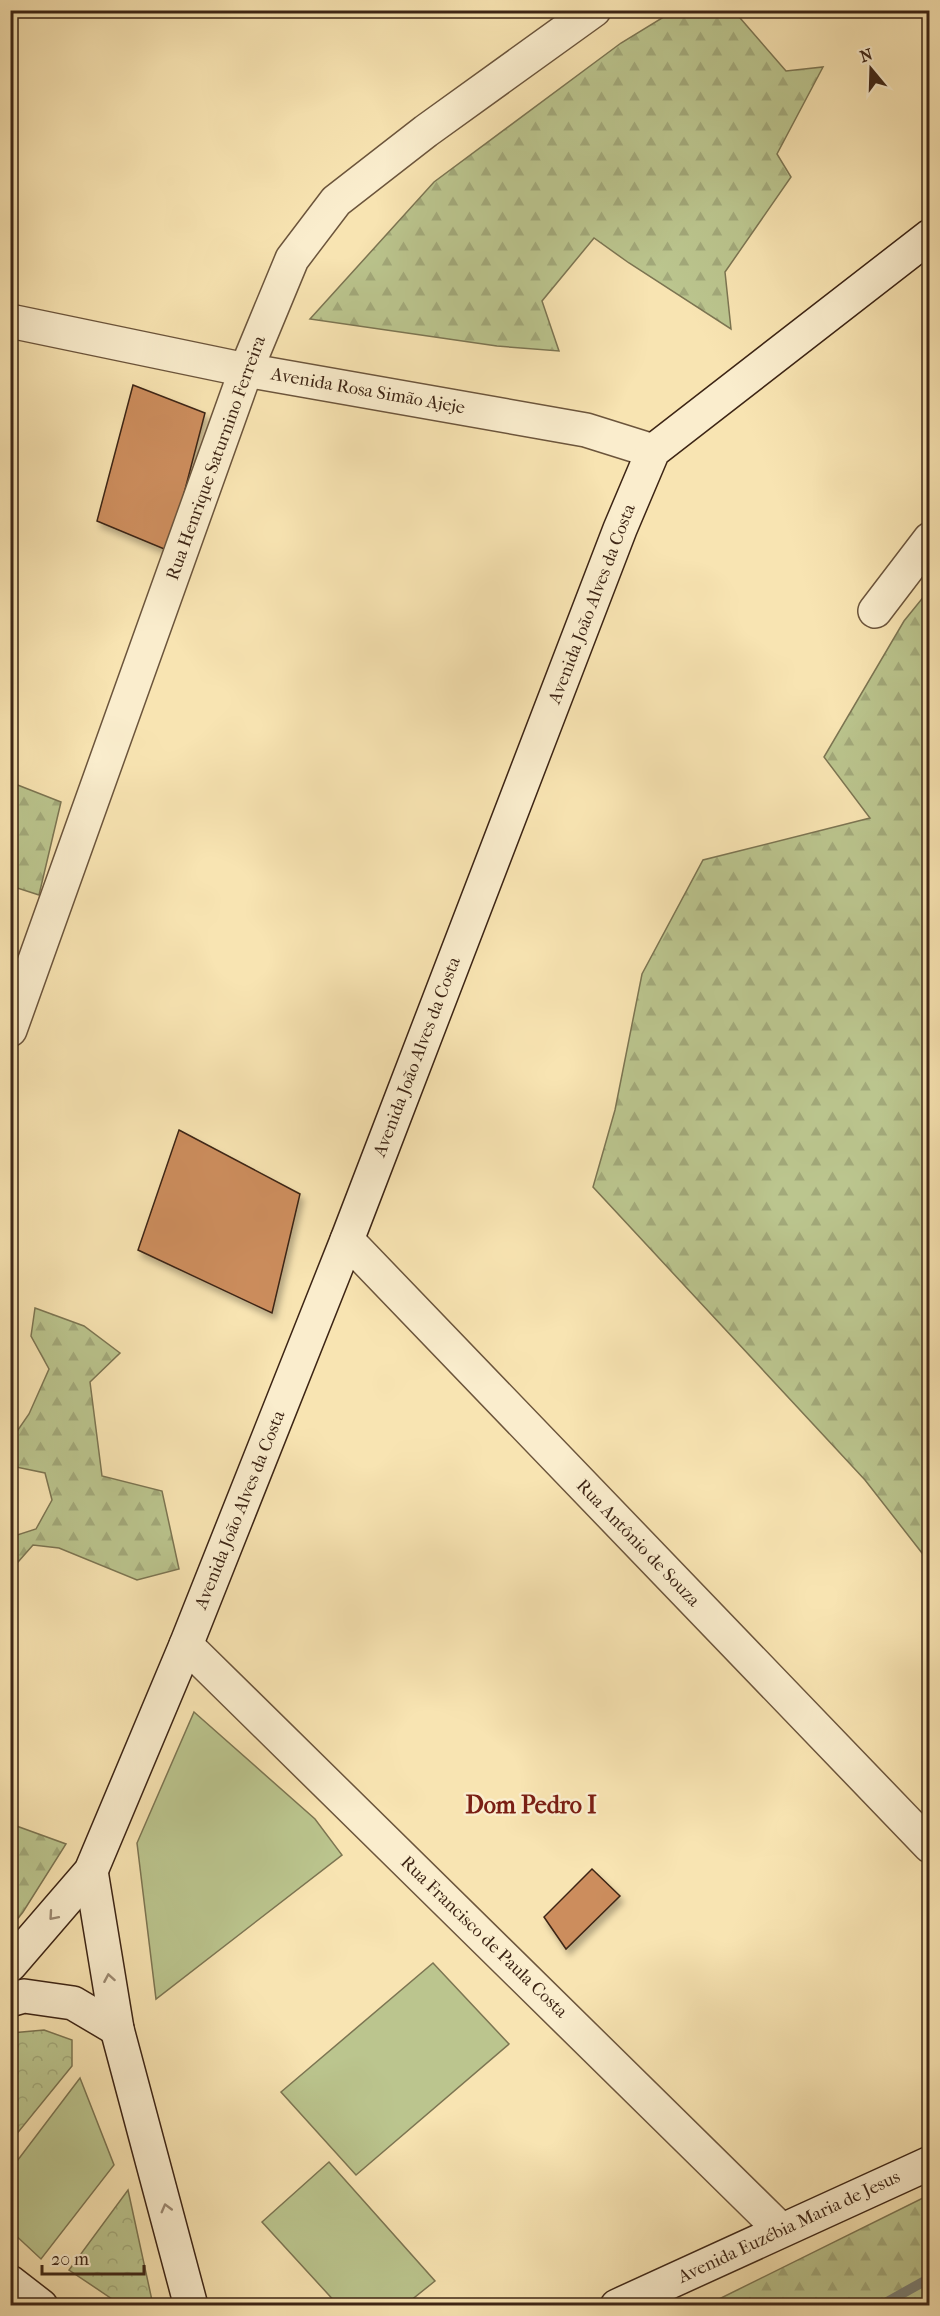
<svg xmlns="http://www.w3.org/2000/svg" width="940" height="2316" viewBox="0 0 940 2316" font-family="'IM FELL French Canon',serif">
<style>
.grass{fill:#bbc58e;stroke:#7c7552;stroke-width:1.5}
.forest{fill:url(#forest-firs);stroke:#7c7552;stroke-width:1.5}
.park{fill:url(#park-crowns);stroke:#7c7552;stroke-width:1.5}
.lines{fill:none;stroke-linecap:round;stroke-linejoin:round}
.stream{stroke:#7a8077;stroke-width:10}
.building{fill:#cc8d5d;stroke:#3d2515;stroke-width:1.5;filter:url(#shadow)}
.street-casing{stroke:#6c553c;stroke-width:36}
.secondary-casing{stroke:#3d2515;stroke-width:36}
.street{stroke:#faedcd;stroke-width:33}
.secondary{stroke:#faedcd;stroke-width:33}
.oneway{stroke:#9c8971}
.labels{text-anchor:middle;dominant-baseline:central;stroke-width:5;stroke-linejoin:round;paint-order:stroke}
.street-label{font-size:18px;fill:#3d2515;stroke:#faedcd}
.district-label{font-size:24px;font-weight:bold;fill:#7a1f14;stroke:#faedcd}
</style>
<defs>
<pattern id="forest-firs" width="22" height="20" patternUnits="userSpaceOnUse" patternTransform="scale(1.5)"><rect width="22" height="20" fill="#bbc58e"/><path d="M5 1l3.5 6h-7zM16 11l3.5 6h-7z" fill="#a2a97a"/></pattern>
<pattern id="park-crowns" width="20" height="18" patternUnits="userSpaceOnUse" patternTransform="scale(1.5)"><rect width="20" height="18" fill="#bbc58e"/><path d="M2 6a3 3 0 1 1 6 0M12 15a3 3 0 1 1 6 0" fill="none" stroke="#a2a97a"/></pattern>
<filter id="shadow"><feDropShadow dx="3.5" dy="6" stdDeviation="3" flood-color="#0004"/></filter>
</defs>
<rect width="100%" height="100%" fill="#f8e4b2"/>
<filter id="stains"><feTurbulence type="fractalNoise" baseFrequency=".00333" numOctaves="4"/><feColorMatrix values="0 0 0 0 .2 0 0 0 0 .09 0 0 0 0 .02 0 0 0 .5 -.17"/></filter>
<radialGradient id="worn" r=".72"><stop offset=".6" stop-color="#630" stop-opacity="0"/><stop offset="1" stop-color="#630" stop-opacity=".3"/></radialGradient>
<g class="grass">
<path d="M194,1712L315,1819L342,1855L156,1999L137,1843Z"/>
<path d="M433,1963L509,2044L356,2175L281,2092Z"/>
<path d="M80,2078L114,2165L41,2259L11,2231V2169Z"/>
<path d="M329,2162L435,2281L405,2305H338L262,2222Z"/>
</g>
<g class="forest">
<path d="M675,10L734,11L786,71L823,67L777,154L791,177L725,272L731,329L629,263L594,238L542,301L559,351L497,346L310,319L434,182L621,43Z"/>
<path d="M929,590V1562L865,1480L593,1187L615,1110L642,974L703,860L870,818L824,757L904,621Z"/>
<path d="M10,782L61,802L39,895L11,886Z"/>
<path d="M35,1308L84,1326L120,1353L90,1382L102,1476L162,1491L179,1569L137,1580L59,1548L33,1545L11,1570V1537L36,1529L52,1500L45,1473L11,1466V1440L29,1414L49,1369L31,1336Z"/>
<path d="M11,1824L66,1844L23,1912L11,1927Z"/>
<path d="M929,2195V2305H705L713,2302Z"/>
</g>
<g class="park">
<path d="M44,2030L72,2040V2066L11,2141V2033Z"/>
<path d="M128,2190L153,2305H121L69,2270Z"/>
</g>
<g class="lines">
<path class="stream" d="M880,2306L930,2278"/>
</g>
<g class="building">
<path d="M133,385L205,413L169,551L97,521Z"/>
<path d="M179,1130L300,1194L272,1313L138,1250Z"/>
<path d="M592,1869L620,1896L566,1949L544,1917Z"/>
</g>
<g class="lines">
<defs>
<g id="street">
<path d="M10,321L246,370L586,430L653,451"/>
<path d="M875,611L930,539"/>
<path d="M10,1030L246,370L292,259L336,201L426,131L594,10"/>
<path d="M347,1240L930,1846"/>
<path d="M186,1645L781,2230"/>
</g>
<g id="secondary">
<path d="M91,1871L117,2029L191,2306"/>
<path d="M10,1965L91,1871L186,1645L347,1240L620,529L653,451L930,236"/>
<path d="M10,2000L24,1996L73,2003L117,2029"/>
<path d="M10,2282L41,2306"/>
<path d="M617,2306L930,2163"/>
</g>
</defs>
<use href="#street" class="street-casing"/>
<use href="#secondary" class="secondary-casing"/>
<use href="#street" class="street"/>
<use href="#secondary" class="secondary"/>
</g>
<defs><path id="oneway-chevron" d="M-2-3.5L2.5 0L-2 3.5" fill="none" stroke-width="1.6" stroke-linecap="round" stroke-linejoin="round" transform="scale(1.5)"/></defs>
<g class="oneway">
<use href="#oneway-chevron" transform="translate(53 1916) rotate(131)"/>
<use href="#oneway-chevron" transform="translate(109 1978) rotate(-100)"/>
<use href="#oneway-chevron" transform="translate(166 2208) rotate(-105)"/>
</g>
<g class="labels">
<g class="street-label">
<text transform="translate(368 391) rotate(10)">Avenida Rosa Simão Ajeje</text>
<text transform="translate(216 458) rotate(-70)">Rua Henrique Saturnino Ferreira</text>
<text transform="translate(592 604) rotate(-69)">Avenida João Alves da Costa</text>
<text transform="translate(417 1057) rotate(-69)">Avenida João Alves da Costa</text>
<text transform="translate(240 1510) rotate(-68)">Avenida João Alves da Costa</text>
<text transform="translate(638 1543) rotate(46)">Rua Antônio de Souza</text>
<text transform="translate(484 1937) rotate(44)">Rua Francisco de Paula Costa</text>
<text transform="translate(789 2227) rotate(-25)">Avenida Euzébia Maria de Jesus</text>
</g>
<g class="district-label">
<text x="531" y="1805">Dom Pedro I</text>
</g>
</g>
<rect width="940" height="2316" fill="none" stroke="#f8e4b2" stroke-width="36"/>
<rect x="12" y="12" width="916" height="2292" fill="none" stroke="#3d2515" stroke-width="3"/>
<rect x="18" y="18" width="904" height="2280" fill="none" stroke="#3d2515" stroke-width="1.5"/>
<g transform="translate(871 69) rotate(341)" stroke="#faedcd" stroke-width="4.5" paint-order="stroke">
<path d="M0-4.5L10 22L0 15L-10 22Z" fill="#3d2515"/>
<text y="-9" font-size="16" font-weight="bold" text-anchor="middle" fill="#3d2515">N</text>
</g>
<path d="M42 2265v9h102v-9" fill="none" stroke="#3d2515" stroke-width="3"/>
<text x="51" y="2265" font-size="18" fill="#3d2515" stroke="#faedcd" stroke-width="4.5" paint-order="stroke">20 m</text>
<rect width="100%" height="100%" filter="url(#stains)"/>
<rect width="100%" height="100%" fill="url(#worn)"/>
</svg>
